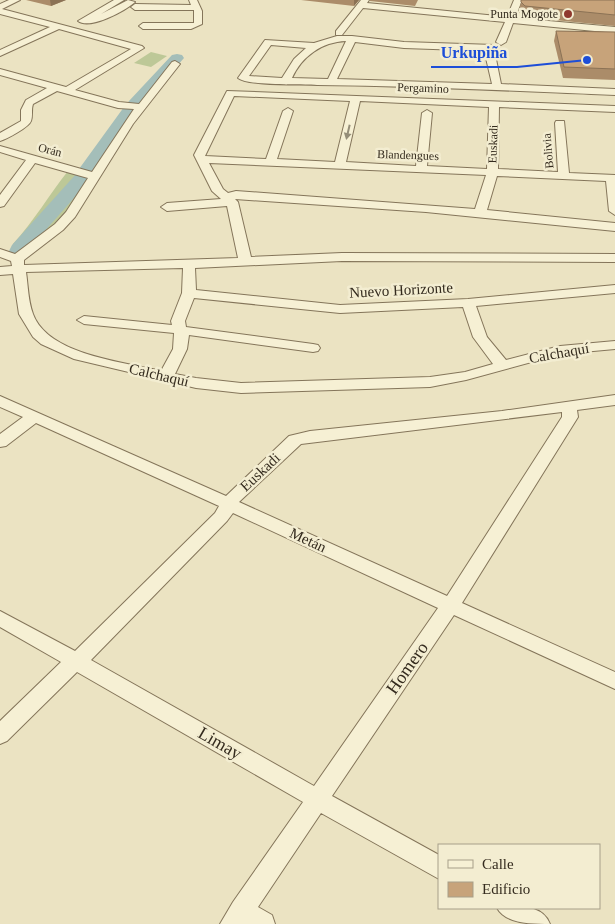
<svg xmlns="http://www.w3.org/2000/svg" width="615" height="924" viewBox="0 0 615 924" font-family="'Times New Roman',serif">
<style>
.green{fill:#bdc897}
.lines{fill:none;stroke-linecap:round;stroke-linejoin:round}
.river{fill:#a4beb9;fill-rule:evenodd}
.minor-casing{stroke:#84755a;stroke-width:2}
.minor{fill:#f6f0d4;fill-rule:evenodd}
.wall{fill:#ab8c69}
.shaded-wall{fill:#8b7255}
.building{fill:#c7a37a;stroke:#8b7255}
.oneway{fill:#958e79}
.poi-dot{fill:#8f382e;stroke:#f3edd1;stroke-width:2}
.labels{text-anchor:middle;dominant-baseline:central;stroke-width:5;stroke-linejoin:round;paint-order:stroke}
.far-poi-label{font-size:12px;fill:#342b1e;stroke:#f3edd1;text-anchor:end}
.far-street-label{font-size:12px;fill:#342b1e;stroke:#f3edd1}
.street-label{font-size:15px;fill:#342b1e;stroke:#f3edd1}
.near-street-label{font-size:18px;fill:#342b1e;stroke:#f3edd1}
.leader{fill:none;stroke:#1d4ed8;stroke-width:2}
.callout-dot{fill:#1d4ed8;stroke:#f3edd1;stroke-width:2}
.callout-label{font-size:16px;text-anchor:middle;font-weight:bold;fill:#1d4ed8;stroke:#f3edd1;stroke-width:5;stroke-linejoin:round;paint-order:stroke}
</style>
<rect width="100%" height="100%" fill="#ebe3c2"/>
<g class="green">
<path d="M151,52L167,56L151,67L134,63Z"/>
<path d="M68,171L87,176V180L66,215L22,252H13V244C34,221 49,195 68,171Z"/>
</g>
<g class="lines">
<path class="river" d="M177,54L182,55L184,58L141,107L137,108L138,110L94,173L90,174L92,177L89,181L28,250L25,257L18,259L11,257L8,253L12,245L77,173L82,172L79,169L124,107L128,106L127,104L129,101L172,55Z"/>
<defs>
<g id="minor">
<path d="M9,0H20L2,9L142,46L144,48L75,90L119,102L139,104L172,62L175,61L180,64L133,124L75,217L63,230L24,260V265L238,258L227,206L167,211L161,207L167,203L221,199L212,191L194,155L227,91L615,106V112L499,107L498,169L558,172L555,123L556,121H564L569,173L615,175V215L609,211L606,181L497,176L487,210L615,223V231L426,212L235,199L238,202L251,257L342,253L615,254V262L342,261L195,268L196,290L340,305L468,299L615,285V293L476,306L487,337L506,360L560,346L615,341V349L561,354L466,380L430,387L241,393L196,388L74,359L41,344L33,337L19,314L13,274L0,275V267L12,266L11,261L0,257V249L15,254L55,224L66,212L88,178L35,163L4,206L0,207V195L26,160L0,152V146L92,172L134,109L118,108L57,91L33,104C31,110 33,115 31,121C29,127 7,139 0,141V133L21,121V110L26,100L47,88L0,75V69L66,87L131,49L59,29L0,56V50L50,27L0,14V4ZM234,96L350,101L335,162L277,159L293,111L288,108L283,111L266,159L205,156ZM360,101L489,107L487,169L427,166L432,113L427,110L422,113L416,166L346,162ZM209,163L486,175L475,209L236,191L228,193L223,189ZM183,268L182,293L171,321L172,325L84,316L77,320L84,324L174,333L173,349L161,371C124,362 48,355 33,314C28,301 28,285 26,272ZM194,298L340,313L463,307L473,337L493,364L465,372L430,377L241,383L196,378L175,374L187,349L189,335L313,352L318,351L320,348L318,345L313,344L186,327L185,321Z"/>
<path d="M114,0H124L101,14L128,0L135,2C125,11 90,30 78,21Z"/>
<path d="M189,0H197L202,11V24L191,29H143L139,26L143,23H194V10H135L131,7L135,4L191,5Z"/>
<path d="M361,0H369L367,3L507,17L514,0H522L515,18L615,27V33L513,23L506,42L501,45L496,42L505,22L363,8L342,35H336V31Z"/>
<path d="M337,36H352L404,42L494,45L503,52L496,59L501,84L615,89V95C516,91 416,86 317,85C302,84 247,86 238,78L265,40L314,43ZM346,41L328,79L292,78C302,56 322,42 346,41ZM355,42L404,48L491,51L493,52L486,58L492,84L337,79ZM271,45L306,48L294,59L282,78L249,76Z"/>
<path d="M615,395V405L577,410L578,417L462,603L615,672V689L454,615L332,796L439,855V879L321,813L258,907L272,915L275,924H220L233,902L303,802L77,672L7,741L0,744V721L61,662L0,627V611L75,651L215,513L219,506L36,423L6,446L0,447V434L23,417L0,407V396L226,496L289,436L310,431L502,411ZM562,412V417L447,596L239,502L301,444ZM233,513L438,608L314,786L91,660L227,521Z"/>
<path d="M497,908C516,907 542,903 550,924C531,924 506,924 497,908Z"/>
</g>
</defs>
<use href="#minor" class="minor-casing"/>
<use href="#minor" class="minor"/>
</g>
<g class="wall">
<path d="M26,0H66L51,6Z"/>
<path d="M301,0H359L354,6Z"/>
<path d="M370,0H418L415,6L370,1Z"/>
<path d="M615,0V26L524,17L519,12L521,2Z"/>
<path d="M556,31L615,32V80L563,78L554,41Z"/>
</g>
<g class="shaded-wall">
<path d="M50,0H66L51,6Z"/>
<path d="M354,0H359L354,6Z"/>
</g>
<g class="building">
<path d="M521,0H615V15L525,6L521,2Z"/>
<path d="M556,31L615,32V69L564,67Z"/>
</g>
<defs><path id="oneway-solid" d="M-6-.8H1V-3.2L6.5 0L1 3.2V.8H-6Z" transform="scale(1.25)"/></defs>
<use class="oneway" href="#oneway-solid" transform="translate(348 132) rotate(103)"/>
<circle class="poi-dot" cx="568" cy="14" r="5"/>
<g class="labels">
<g class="far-poi-label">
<text x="558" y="14">Punta Mogote</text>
</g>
<g class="far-street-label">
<text transform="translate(423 88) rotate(2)">Pergamino</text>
<text transform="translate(493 144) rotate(-88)">Euskadi</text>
<text transform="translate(50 150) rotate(14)">Orán</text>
<text transform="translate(548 151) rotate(-95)">Bolivia</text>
<text transform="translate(408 155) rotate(2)">Blandengues</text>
</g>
<g class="street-label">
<text transform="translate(401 290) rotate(-3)">Nuevo Horizonte</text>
<text transform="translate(559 353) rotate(-10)">Calchaquí</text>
<text transform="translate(159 375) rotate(13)">Calchaquí</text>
<text transform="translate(260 472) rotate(-43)">Euskadi</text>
<text transform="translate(308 540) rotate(25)">Metán</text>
</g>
<g class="near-street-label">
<text transform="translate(407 668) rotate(-55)">Homero</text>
<text transform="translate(220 743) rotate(30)">Limay</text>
</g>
</g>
<path class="leader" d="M587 60L517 67H431"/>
<circle class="callout-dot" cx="587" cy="60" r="5"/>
<g class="callout-label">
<text x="474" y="58">Urkupiña</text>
</g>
<rect x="438" y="844" width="162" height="65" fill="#f3edd1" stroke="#a79f89"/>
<rect x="448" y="860" width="25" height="8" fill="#f6f0d4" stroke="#a79f89"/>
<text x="482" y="869" font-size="15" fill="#342b1e">Calle</text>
<rect x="448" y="882" width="25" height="15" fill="#c7a37a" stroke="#a79f89"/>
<text x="482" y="894" font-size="15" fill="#342b1e">Edificio</text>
</svg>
